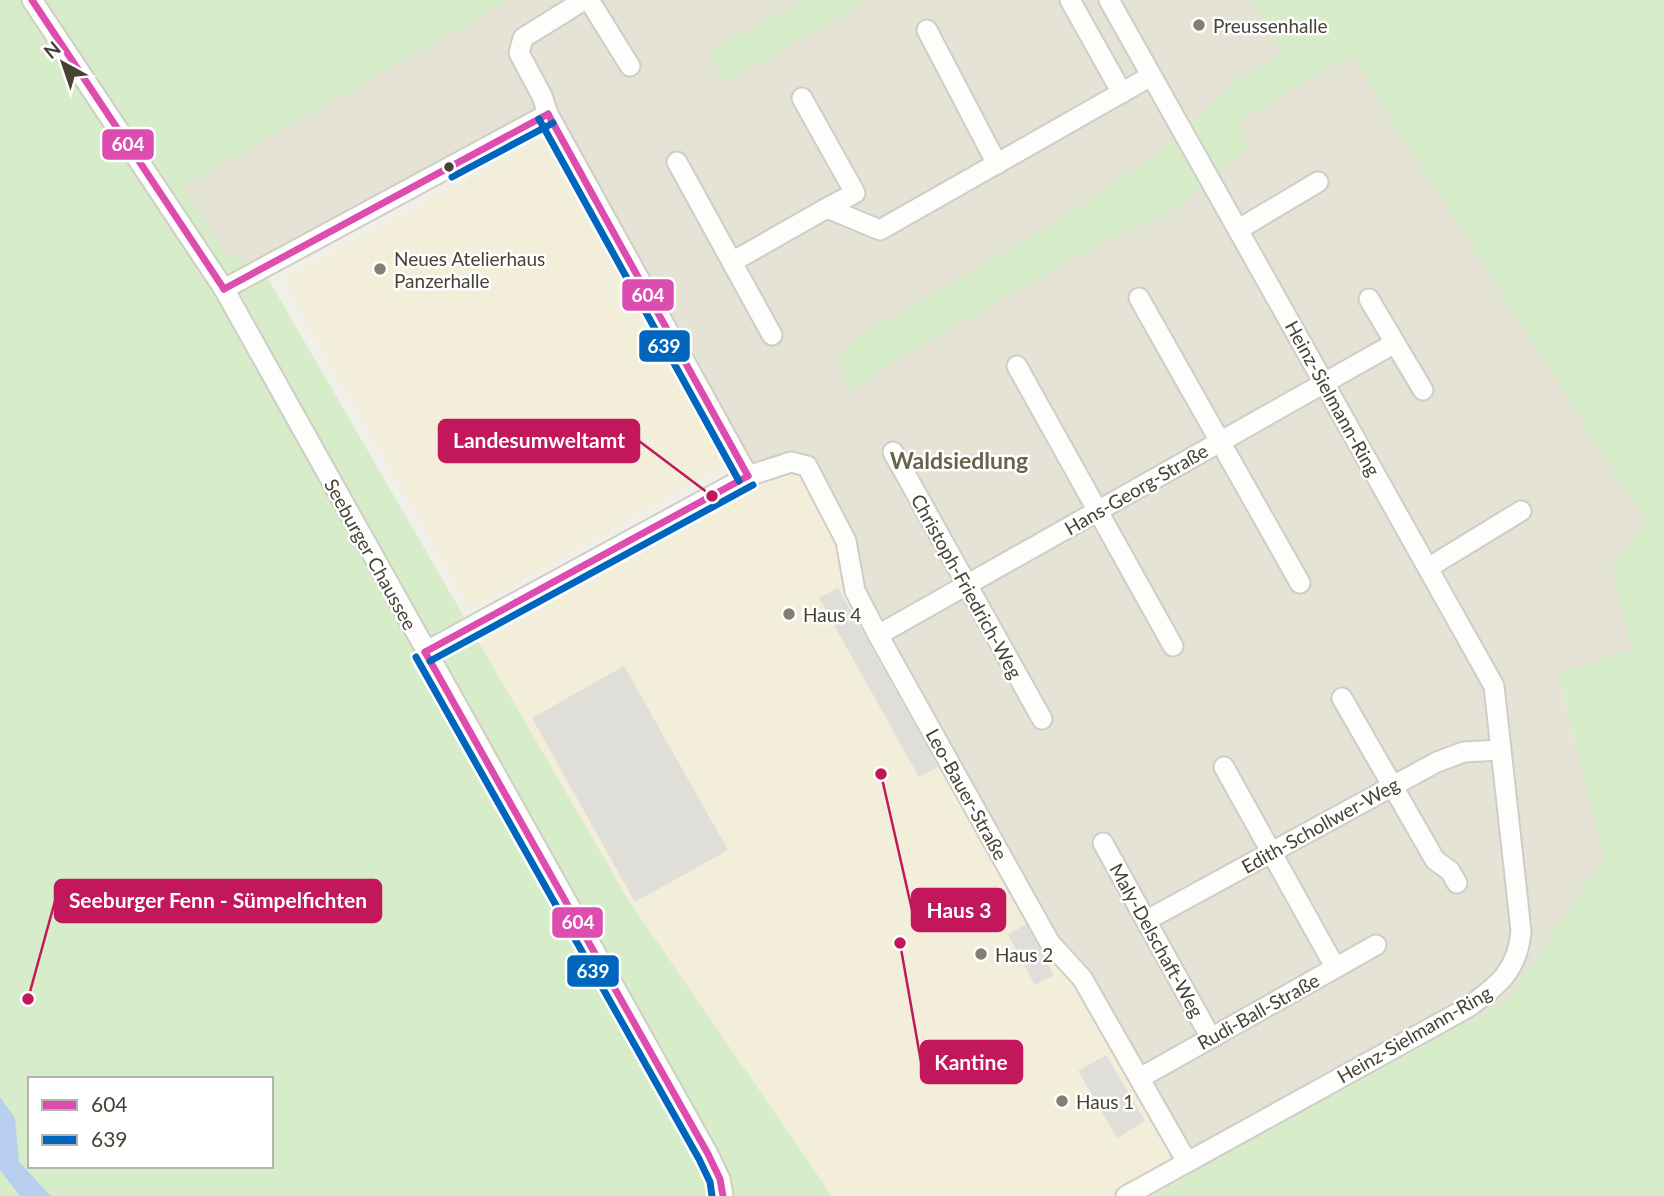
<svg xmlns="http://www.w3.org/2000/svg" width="1664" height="1196" viewBox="0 0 1664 1196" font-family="Lato,sans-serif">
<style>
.residential{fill:#e4e3d5}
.commercial{fill:#f3eeda}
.green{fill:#d7ecc8;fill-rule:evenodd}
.parking{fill:#dfded8}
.water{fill:#b7ceef}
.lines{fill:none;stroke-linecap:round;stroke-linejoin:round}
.minor-casing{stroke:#cecdc6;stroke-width:23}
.minor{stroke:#fdfdfc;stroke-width:19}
.bus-1-casing{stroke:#fff;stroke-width:12}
.bus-2-casing{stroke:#fff;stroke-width:12}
.bus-1{stroke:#dd4daf;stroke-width:7}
.bus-2{stroke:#0065bd;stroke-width:7}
.poi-dot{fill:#827f74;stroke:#fff;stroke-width:2.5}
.bus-dot{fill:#464235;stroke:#fff;stroke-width:2.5}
.labels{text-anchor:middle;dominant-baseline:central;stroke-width:5;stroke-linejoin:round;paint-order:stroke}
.poi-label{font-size:19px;fill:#464235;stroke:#fff;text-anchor:start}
.street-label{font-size:19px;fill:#464235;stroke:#fff}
.quarter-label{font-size:23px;font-weight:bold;fill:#69634b;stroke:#fff}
.leader{fill:none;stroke:#c2185b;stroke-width:2.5}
.callout-dot{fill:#c2185b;stroke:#fff;stroke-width:2.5}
.callout{fill:#c2185b;stroke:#c2185b;stroke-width:2.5}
.callout-label{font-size:21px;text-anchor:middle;font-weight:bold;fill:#fff}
.line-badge{stroke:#fff;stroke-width:2.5}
.badge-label{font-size:19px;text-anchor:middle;font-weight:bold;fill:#fff}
</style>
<rect width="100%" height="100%" fill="#f0efe8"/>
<path class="residential" d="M509,0H1251L1302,82L1351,54L1646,522L1613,569L1632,650L1557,675L1605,856L1509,999L1190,1175L1187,1162L878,635L807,466L748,476L548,114L260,265L227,255L183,186Z"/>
<g class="commercial">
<path d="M551,134L732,460L471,608L283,280Z"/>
<path d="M791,471L801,476L1076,980L1190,1175L1151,1196H832L629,901L474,647Z"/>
</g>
<g class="green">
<path d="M0,0H509L183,186L227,255L260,265L629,901L832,1196H0ZM30,1079H271V1166H30Z"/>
<path d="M804,0H870L724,83L710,51Z"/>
<path d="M1251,0H1664V1196H1151L1509,999L1605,856L1557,674L1632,650L1612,569L1646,522L1351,55L1240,120L1249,148L1168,214L1112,237L896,360L850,392L836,360L856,338L1064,218L1159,153L1244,75L1284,54Z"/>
</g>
<g class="parking">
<path d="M838,588L938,767L919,777L819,598Z"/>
<path d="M624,666L728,850L635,902L532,718Z"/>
<path d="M1026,924L1054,975L1035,985L1008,935Z"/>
<path d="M1106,1055L1145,1121L1117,1138L1078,1071Z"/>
</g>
<path class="water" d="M0,1097L15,1118L19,1162L51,1196H20L0,1170Z"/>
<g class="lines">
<defs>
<g id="minor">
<path d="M32,0L224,289L708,1154L720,1179L723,1196"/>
<path d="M584,0L523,38L519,53L542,96L548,114L748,476"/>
<path d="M589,0L630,66"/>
<path d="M1070,0L1122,93"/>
<path d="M1109,0L1494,686L1521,931C1518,970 1498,986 1467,1008L1126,1196"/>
<path d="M927,30L997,164"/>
<path d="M802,98L855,193L827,208"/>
<path d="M677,162L772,335"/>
<path d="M1239,229L1318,182"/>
<path d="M732,262L827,208L880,230L1151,76"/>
<path d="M224,289L548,114"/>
<path d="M1139,298L1300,583"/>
<path d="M1395,343L1423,390"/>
<path d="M1017,366L1173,646"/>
<path d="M893,452L1042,719"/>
<path d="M1428,568L1521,511"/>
<path d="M878,635L1395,343L1369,299"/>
<path d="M425,652L748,476L791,462L807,466L846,541L855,591L878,635L1050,943L1082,978L1187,1162"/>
<path d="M1342,698L1435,860L1450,871L1457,883"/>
<path d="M1224,767L1335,967"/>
<path d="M1103,843L1211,1038"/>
<path d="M1147,920L1437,762L1464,752L1500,750"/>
<path d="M1140,1078L1376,945"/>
</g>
</defs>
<use href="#minor" class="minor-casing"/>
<use href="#minor" class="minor"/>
<defs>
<g id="bus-1">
<path d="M32,0L224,289"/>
<path d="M548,114L748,476"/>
<path d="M224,289L548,114"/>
<path d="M425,652L708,1154L720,1179L723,1196"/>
<path d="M425,652L748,476"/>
</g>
<g id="bus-2">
<path d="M539,119L739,481"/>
<path d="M452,177L553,123"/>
<path d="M416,657L699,1159L710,1182L712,1196"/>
<path d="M430,661L753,485"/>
</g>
</defs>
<use href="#bus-1" class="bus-1-casing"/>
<use href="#bus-2" class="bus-2-casing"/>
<use href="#bus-1" class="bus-1"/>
<use href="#bus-2" class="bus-2"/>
</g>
<g class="poi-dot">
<circle cx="1199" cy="25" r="7"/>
<circle cx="380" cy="269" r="7"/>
<circle cx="789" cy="614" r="7"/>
<circle cx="981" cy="954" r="7"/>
<circle cx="1062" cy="1101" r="7"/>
</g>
<circle class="bus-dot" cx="449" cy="167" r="6"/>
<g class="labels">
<g class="poi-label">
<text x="1213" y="25">Preussenhalle</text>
<text x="394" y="258">Neues Atelierhaus<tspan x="394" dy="22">Panzerhalle</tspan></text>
<text x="803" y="614">Haus 4</text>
<text x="995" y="954">Haus 2</text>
<text x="1076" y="1101">Haus 1</text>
</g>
<g class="street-label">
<text transform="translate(1333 398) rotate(61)">Heinz-Sielmann-Ring</text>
<text transform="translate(1136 489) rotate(-30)">Hans-Georg-Straße</text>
<text transform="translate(371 554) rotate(61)">Seeburger Chaussee</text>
<text transform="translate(967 586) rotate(61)">Christoph-Friedrich-Weg</text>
<text transform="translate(967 794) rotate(61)">Leo-Bauer-Straße</text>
<text transform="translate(1320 825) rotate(-29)">Edith-Schollwer-Weg</text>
<text transform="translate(1157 940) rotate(61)">Maly-Delschaft-Weg</text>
<text transform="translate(1258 1011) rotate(-29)">Rudi-Ball-Straße</text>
<text transform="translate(1414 1034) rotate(-30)">Heinz-Sielmann-Ring</text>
</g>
<g class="quarter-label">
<text x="959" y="460">Waldsiedlung</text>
</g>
</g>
<path class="leader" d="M712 496L639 441M28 999L55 901M881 774L912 910M900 943L921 1062"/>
<g class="callout-dot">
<circle cx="712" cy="496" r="7"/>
<circle cx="28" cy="999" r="7"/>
<circle cx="881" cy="774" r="7"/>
<circle cx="900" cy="943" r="7"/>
</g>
<g class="callout">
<rect x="439" y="420" width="200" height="42" rx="7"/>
<rect x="55" y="880" width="326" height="42" rx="7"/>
<rect x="912" y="889" width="93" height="42" rx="7"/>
<rect x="921" y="1041" width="101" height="42" rx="7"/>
</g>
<g class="callout-label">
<text x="539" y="448">Landesumweltamt</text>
<text x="218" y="908">Seeburger Fenn - Sümpelfichten</text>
<text x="959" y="918">Haus 3</text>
<text x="971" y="1070">Kantine</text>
</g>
<g class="line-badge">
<rect x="101" y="128" width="54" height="33" rx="7" fill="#dd4daf"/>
<rect x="621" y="278" width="54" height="34" rx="7" fill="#dd4daf"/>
<rect x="638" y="329" width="53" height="34" rx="7" fill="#0065bd"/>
<rect x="551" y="906" width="53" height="33" rx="7" fill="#dd4daf"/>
<rect x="566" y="954" width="54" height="34" rx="7" fill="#0065bd"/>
</g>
<g class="badge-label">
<text x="128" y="151">604</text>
<text x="648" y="302">604</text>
<text x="664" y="353">639</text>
<text x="578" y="929">604</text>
<text x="593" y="978">639</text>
</g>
<rect x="28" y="1077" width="245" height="91" fill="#ffffff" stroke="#b5b3ae" stroke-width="2"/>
<rect x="42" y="1100" width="35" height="10" fill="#dd4daf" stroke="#b5b3ae" stroke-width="2"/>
<text x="91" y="1112" font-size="21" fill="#464235">604</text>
<rect x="42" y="1135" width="35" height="10" fill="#0065bd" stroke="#b5b3ae" stroke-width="2"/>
<text x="91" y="1147" font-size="21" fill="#464235">639</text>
<g transform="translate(63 63) rotate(320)" stroke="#ffffff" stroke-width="5" paint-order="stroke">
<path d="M0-5L12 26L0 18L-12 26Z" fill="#464235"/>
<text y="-10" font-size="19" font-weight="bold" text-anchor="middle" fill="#464235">N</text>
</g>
</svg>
